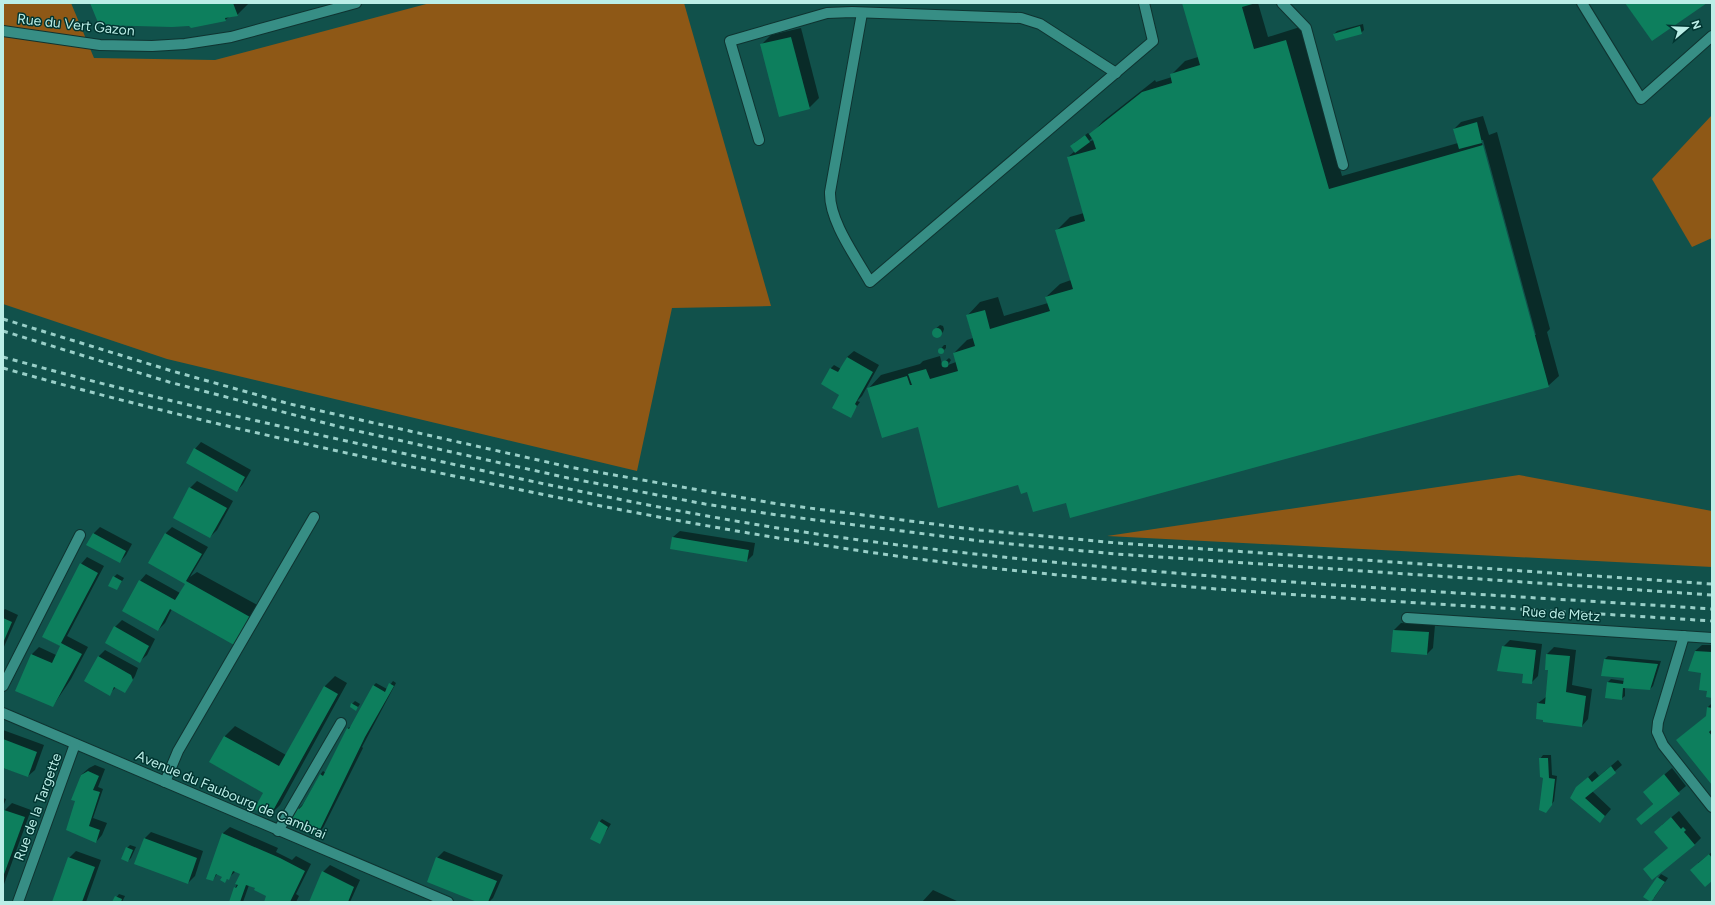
<svg xmlns="http://www.w3.org/2000/svg" width="1715" height="905" viewBox="0 0 1715 905" font-family="Figtree,sans-serif">
<style>
.green{fill:#8e5816}
.shadow{fill:#0007;fill-rule:evenodd}
.building{fill:#0d7f5d}
.lines{fill:none;stroke-linecap:round;stroke-linejoin:round}
.minor-casing{stroke:#0f3330;stroke-width:12}
.minor{stroke:#378e85;stroke-width:10}
.rail{stroke:#99cfc8;stroke-width:3;stroke-dasharray:5 5;stroke-linecap:butt}
.labels{text-anchor:middle;dominant-baseline:central;stroke-width:3;stroke-linejoin:round;paint-order:stroke}
.street-label{font-size:14px;fill:#bbeee7;stroke:#003531}
</style>
<rect width="100%" height="100%" fill="#11514b"/>
<g class="green">
<path d="M3,3H71L94,58L215,60L430,3H684L771,306L672,308L637,471L167,359L3,304Z"/>
<path d="M1712,115V238L1692,247L1652,179Z"/>
<path d="M1519,475L1712,511V567L1107,536Z"/>
</g>
<g class="shadow">
<path d="M91,3H249L237,15L229,17L225,20L190,25Z"/>
<path d="M1183,3H1258L1268,37L1300,27L1342,176L1458,143L1454,129L1461,122L1483,116L1489,135L1497,132L1550,329L1547,332L1559,376L1548,386L1067,502L1028,491L1019,484L919,426L868,389L881,375L920,364L923,361L940,356L942,364L949,358L951,360L948,365L956,362L954,353L967,340L973,338L967,316L980,302L998,297L1004,316L1048,303L1046,297L1060,284L1071,280L1057,230L1070,217L1084,213L1068,157L1075,151L1074,143L1088,133L1090,135L1103,121L1155,80L1156,82L1172,77L1171,75L1185,61L1198,57ZM1092,138L1094,140L1088,142ZM1481,140H1483L1536,335H1534Z"/>
<path d="M1363,24L1364,30L1361,33L1334,34L1337,31Z"/>
<path d="M801,28L819,98L809,108L761,45L771,35Z"/>
<path d="M940,325L943,326L944,329L943,332L937,337L934,336L933,331Z"/>
<path d="M944,345H946V348L942,352L939,351Z"/>
<path d="M854,351L879,365L862,396L857,401L860,402L850,416L840,395L822,384L831,368L834,365L841,369L847,357Z"/>
<path d="M201,442L251,470L243,484L237,491L195,449Z"/>
<path d="M197,481L233,501L217,530L210,537L190,488Z"/>
<path d="M100,527L132,544L126,555L120,562L93,534Z"/>
<path d="M172,527L208,547L190,577L197,572L259,606L244,634L172,609L165,623L158,630L140,581L146,574L180,593L186,583L165,534Z"/>
<path d="M680,531L755,543L753,555L747,561L673,537Z"/>
<path d="M87,557L104,566L67,636L88,647L71,679L53,706L16,690L32,654L39,647L56,655L61,646L43,637L81,564Z"/>
<path d="M117,574L124,578L117,589L114,577Z"/>
<path d="M5,609L18,615L3,649V611Z"/>
<path d="M122,620L155,639L147,655L140,661L115,627Z"/>
<path d="M1401,623L1435,625L1433,648L1427,654L1394,630Z"/>
<path d="M1510,640L1542,644L1538,676L1531,683L1503,647Z"/>
<path d="M1702,645H1712V697L1708,690L1695,651Z"/>
<path d="M1554,647L1576,650L1572,685L1592,689L1588,719L1582,726L1538,703L1546,697L1549,669L1547,654Z"/>
<path d="M105,650L138,668L135,676L125,692L116,687L109,694L98,657Z"/>
<path d="M1608,656L1661,661L1653,686L1650,689L1625,687V696L1621,699L1606,697L1608,682L1611,679L1624,681L1625,677L1605,659Z"/>
<path d="M335,676L347,683L280,805L270,815L264,793L210,762L225,736L235,726L286,755L325,686Z"/>
<path d="M393,681L396,683L362,747L363,748L323,828L316,835L298,809L303,804L320,775L323,771L326,773L348,728L352,726L373,686L376,683L387,689Z"/>
<path d="M355,701L360,704L356,710L352,704Z"/>
<path d="M1712,703V783L1677,740L1708,715V707Z"/>
<path d="M3,730L44,745L35,770L28,776L3,768Z"/>
<path d="M1543,755H1551L1552,775L1557,776L1554,801L1549,808L1540,759Z"/>
<path d="M1618,760L1622,765L1592,791L1611,809L1600,822L1577,787L1595,771L1599,776Z"/>
<path d="M95,765L105,769L98,787L103,789L93,818L107,823L102,835L96,842L76,801L81,775L89,768Z"/>
<path d="M1672,768L1686,786L1641,824L1637,819L1653,804L1644,792Z"/>
<path d="M3,798L6,799L3,807Z"/>
<path d="M12,803L31,810L3,887V816L5,810Z"/>
<path d="M1679,811L1701,838L1694,845L1644,869L1669,848L1662,825Z"/>
<path d="M602,819L611,824L599,842V822Z"/>
<path d="M230,827L278,848L276,852L292,860L296,856L311,864L296,894L299,896L296,902H265L267,896L256,887L249,885L243,902H230L241,873L236,871L225,881V872L217,874L213,880L210,870L223,833Z"/>
<path d="M151,832L203,851L195,876L188,883L144,839Z"/>
<path d="M130,845L136,847L131,858L128,861L127,848Z"/>
<path d="M76,851L101,860L86,902H53L69,858Z"/>
<path d="M444,851L503,875L493,898L489,902H480L437,858Z"/>
<path d="M1712,852V880L1698,863Z"/>
<path d="M330,865L360,880L350,902H310L323,872Z"/>
<path d="M1661,874L1668,878L1654,898L1645,897Z"/>
<path d="M933,890L959,902H922Z"/>
<path d="M119,894L125,896L122,902H113Z"/>
</g>
<g class="building">
<path d="M90,3H233L238,16L225,18L226,21L191,28L189,26L172,27L99,25Z"/>
<path d="M1182,3H1256L1242,7L1254,49L1286,40L1329,189L1483,145L1549,387L1070,518L1066,503L1033,512L1027,492L1021,494L1018,485L938,508L918,427L882,438L867,388L907,376L910,385H912L908,374L926,369L930,379L958,371L953,353L975,346L966,315L985,310L990,329L1050,311L1045,297L1073,289L1055,230L1085,221L1067,157L1096,149L1093,140L1089,134L1142,92L1172,83L1170,74L1200,65Z"/>
<path d="M1625,3H1707L1652,41Z"/>
<path d="M1360,26L1362,34L1336,41L1333,34Z"/>
<path d="M791,37L810,109L779,117L760,44Z"/>
<path d="M1477,122L1482,143L1459,149L1453,129Z"/>
<path d="M1085,135L1090,142L1075,153L1070,146Z"/>
<circle cx="937" cy="333" r="5"/>
<circle cx="941" cy="351" r="3"/>
<path d="M847,357L873,372L855,404L857,406L851,418L832,408L839,395L821,384L830,368L838,372Z"/>
<circle cx="945" cy="364" r="3.5"/>
<path d="M194,448L245,477L237,492L186,463Z"/>
<path d="M189,487L227,508L210,538L173,518Z"/>
<path d="M93,533L126,551L120,563L86,545Z"/>
<path d="M165,533L202,554L186,581L250,617L234,645L170,609L158,631L122,611L139,580L175,600L185,584L148,563Z"/>
<path d="M672,537L749,550L747,562L670,549Z"/>
<path d="M80,563L98,573L61,643L82,654L53,707L15,691L31,654L52,663L60,646L42,637Z"/>
<path d="M113,576L122,581L117,590L108,586Z"/>
<path d="M3,618L12,622L3,643Z"/>
<path d="M114,626L149,646L140,663L105,643Z"/>
<path d="M1393,630L1429,632L1427,655L1391,652Z"/>
<path d="M1502,646L1536,650L1532,684L1522,683L1523,674L1497,671Z"/>
<path d="M1695,651L1712,652V698L1706,697L1707,691L1699,690L1701,673L1688,671Z"/>
<path d="M1546,654L1570,656L1566,692L1586,696L1582,727L1543,722V720L1536,719L1537,703L1545,704L1548,670H1545Z"/>
<path d="M98,656L131,675L133,680L125,693L114,687L110,696L84,681Z"/>
<path d="M1604,659L1658,664L1650,690L1623,688L1622,700L1605,698L1607,682L1623,684L1624,678L1601,676Z"/>
<path d="M389,683L394,686L365,737L317,836L289,824L298,808L299,809L302,806L320,774L323,776L347,728L349,729L373,685L385,692Z"/>
<path d="M324,686L338,694L270,816L254,809L263,793L209,762L224,736L279,766Z"/>
<path d="M351,703L358,707L356,711L350,707Z"/>
<path d="M1707,707L1712,708V729L1709,732L1712,736V785L1676,740L1706,716Z"/>
<path d="M3,739L37,752L28,777L3,768Z"/>
<path d="M1539,758H1548L1549,778L1555,779L1552,805L1546,813L1539,810L1543,778L1540,777Z"/>
<path d="M1611,766L1616,773L1585,798L1605,816L1600,823L1570,798L1576,787L1588,777L1592,782Z"/>
<path d="M88,771L99,776L93,790L100,792L89,826L100,830L96,843L66,830L75,801L71,800L81,775Z"/>
<path d="M1664,774L1680,794L1641,825L1636,819L1653,804L1643,792Z"/>
<path d="M4,810L25,817L3,877V813Z"/>
<path d="M1671,817L1681,829L1683,827L1686,830L1684,832L1695,845L1652,880L1643,869L1668,848L1654,832Z"/>
<path d="M599,821L608,827L600,844L590,839Z"/>
<path d="M222,833L280,858L305,871L290,902H264L266,896L254,890L255,888L246,885L240,902H229L234,887L236,888L238,885L235,884L240,874L233,871L229,880L227,879L225,883L220,880L222,877L216,874L213,881L206,879Z"/>
<path d="M144,838L197,858L188,884L134,864Z"/>
<path d="M126,847L133,850L128,862L121,859Z"/>
<path d="M1709,854L1712,858V881L1705,887L1690,870Z"/>
<path d="M68,857L95,867L82,902H52Z"/>
<path d="M436,857L497,881L488,902H477L427,882Z"/>
<path d="M322,871L354,887L348,902H309Z"/>
<path d="M1657,877L1665,882L1651,902L1643,897Z"/>
<path d="M115,896L122,899L121,902H112Z"/>
</g>
<g class="lines">
<defs>
<g id="minor">
<path d="M1282,3L1306,28L1343,165"/>
<path d="M1582,3L1641,99L1712,36"/>
<path d="M862,13L830,192C829,221 856,257 870,282L1153,41L1144,3"/>
<path d="M3,31L100,45L152,46L185,44L231,37L356,3"/>
<path d="M759,140L730,41L827,13L852,12L1021,18L1040,24L1116,73"/>
<path d="M1407,618L1712,638"/>
<path d="M1684,636L1658,722L1657,732L1663,745L1712,807"/>
<path d="M3,686L80,535"/>
<path d="M3,713L448,902"/>
<path d="M165,782L178,751L314,517"/>
<path d="M278,831L341,723"/>
<path d="M18,902L75,744"/>
</g>
</defs>
<use href="#minor" class="minor-casing"/>
<use href="#minor" class="minor"/>
<g class="rail">
<path d="M3,319L172,371L290,404L569,467L778,504L980,530L1117,543L1712,584"/>
<path d="M3,331L169,382L344,428L568,478L705,504L777,515L980,541L1116,554L1712,595"/>
<path d="M3,357C146,397 290,429 434,460C570,490 707,519 845,538C1132,577 1423,590 1712,609"/>
<path d="M3,368C143,408 284,440 426,470C608,509 790,544 974,566C1219,594 1466,605 1712,621"/>
</g>
</g>
<g class="labels">
<g class="street-label">
<text transform="translate(76 25) rotate(6)">Rue du Vert Gazon</text>
<text transform="translate(1561 614) rotate(4)">Rue de Metz</text>
<text transform="translate(231 795) rotate(23)">Avenue du Faubourg de Cambrai</text>
<text transform="translate(38 807) rotate(-70)">Rue de la Targette</text>
</g>
</g>
<rect width="1715" height="905" fill="none" stroke="#bbeee7" stroke-width="8"/>
<g transform="translate(1687 28) rotate(71)" stroke="#003531" stroke-width="3" paint-order="stroke">
<path d="M0-3L7 15L0 10L-7 15Z" fill="#bbeee7"/>
<text y="-6" font-size="11" font-weight="bold" text-anchor="middle" fill="#bbeee7">N</text>
</g>
</svg>
